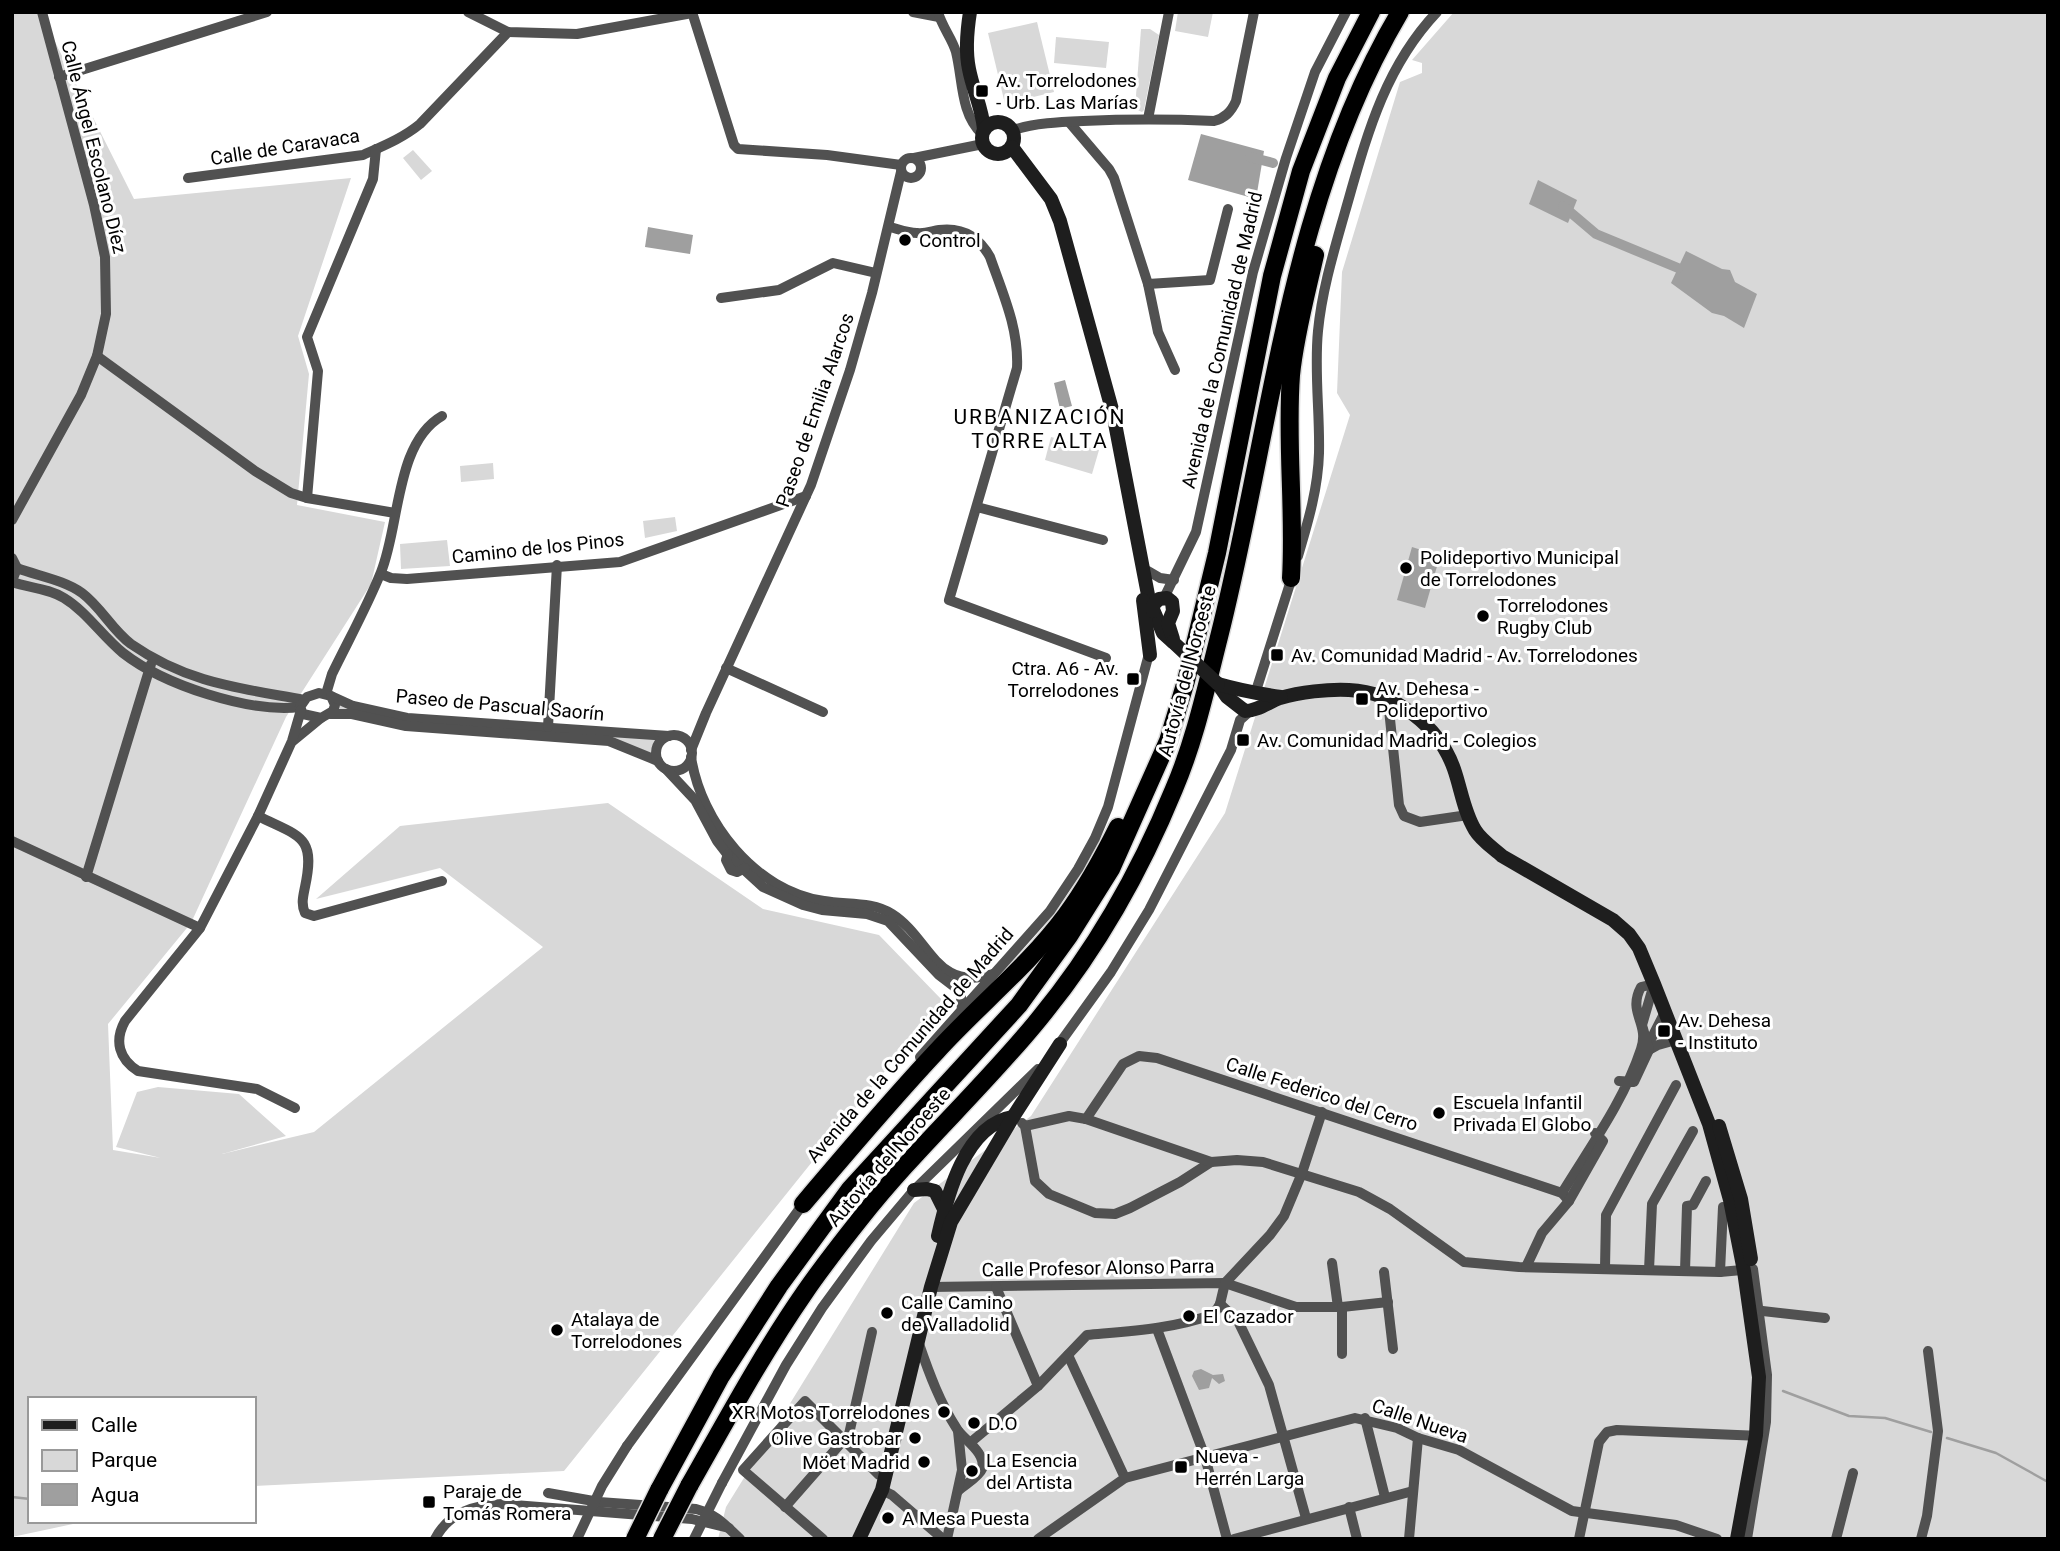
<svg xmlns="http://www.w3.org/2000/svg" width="2060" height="1551" viewBox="0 0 2060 1551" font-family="Roboto,sans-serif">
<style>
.green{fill:#d8d8d8}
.water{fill:#9f9f9f}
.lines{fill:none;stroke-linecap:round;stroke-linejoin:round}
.stream{stroke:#9f9f9f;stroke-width:2.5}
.canal{stroke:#9f9f9f;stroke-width:10}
.highway-casing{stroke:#dbdbdb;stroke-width:21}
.street{stroke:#515151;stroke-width:10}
.secondary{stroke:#1e1e1e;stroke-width:14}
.highway{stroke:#000;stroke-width:18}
.highway-bridge-casing{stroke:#dbdbdb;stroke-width:21;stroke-linecap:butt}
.street-bridge{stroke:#515151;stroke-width:10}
.secondary-bridge{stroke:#1e1e1e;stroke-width:14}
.highway-bridge{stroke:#000;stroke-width:18}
.poi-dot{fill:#000;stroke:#fff;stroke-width:2.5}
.labels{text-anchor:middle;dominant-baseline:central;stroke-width:6;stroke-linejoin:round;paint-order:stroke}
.poi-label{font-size:19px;fill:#000;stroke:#fff;text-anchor:start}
.street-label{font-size:19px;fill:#000;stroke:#fff}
.neighbourhood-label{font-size:21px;letter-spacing:2px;fill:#000;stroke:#fff}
</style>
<rect width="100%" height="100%" fill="#fff"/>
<g class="green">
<path d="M12,12H40L134,199L351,178L298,336L309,374L297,505L385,522L371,584L286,717L191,923L108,1024L113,1150L161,1158L116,1147L137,1092L158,1087L239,1094L286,1136L222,1154L314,1132L543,947L440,868L316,899L400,826L608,803L763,909L879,935L942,1000L564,1471L254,1486V1399H30V1521H87L12,1537Z"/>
<path d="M1178,12H1213L1208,37L1175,31Z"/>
<path d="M1454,12H2048V1539H718L726,1507L914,1203L1031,1116L1225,813L1350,415L1337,393L1342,272L1400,82L1422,73V63L1412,60Z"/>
<path d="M1037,22L1054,92L1005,104L988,33Z"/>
<path d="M1141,29H1150L1159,35L1144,110L1142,112L1135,109Z"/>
<path d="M1056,37L1109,42L1106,68L1054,63Z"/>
<path d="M413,150L432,171L421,180L403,158Z"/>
<path d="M1051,437L1099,450L1092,474L1045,460Z"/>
<path d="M493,463L494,479L461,482L460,466Z"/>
<path d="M675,517L677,531L645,538L643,521Z"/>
<path d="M447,540L450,566L401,569L400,544Z"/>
<path d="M338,704L349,707L658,738L653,748V756L625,743L339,709Z"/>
</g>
<g class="water">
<path d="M1201,134L1264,151L1256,199L1188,180Z"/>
<path d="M1538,180L1577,200L1568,223L1529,204Z"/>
<path d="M648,227L693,235L690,254L645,247Z"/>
<path d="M1686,251L1722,269L1730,270L1735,282L1757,294L1744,328L1724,316L1712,313L1671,283Z"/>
<path d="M1065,380L1072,406L1060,409L1054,383Z"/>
<path d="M1412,547L1440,556L1425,608L1397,600Z"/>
<path d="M1201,1369L1213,1375L1223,1374L1225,1381L1219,1384L1212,1378L1209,1388L1199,1390L1192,1376L1194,1371Z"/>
</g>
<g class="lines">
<g class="stream">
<path d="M1783,1391L1849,1416L1885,1418L1931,1432"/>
<path d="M1947,1438L1996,1453L2048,1482"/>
<path d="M12,1497L30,1499"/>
</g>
<g class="canal">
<path d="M1250,157L1273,163"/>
<path d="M1563,206L1596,234L1678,268"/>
</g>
<defs>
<g id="highway">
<path d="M1291,578C1295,511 1286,443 1291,375C1295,335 1306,295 1315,255"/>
<path d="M803,1204C847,1152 891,1100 937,1051C979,1005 1029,965 1066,915C1086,888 1103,857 1118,827"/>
<path d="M689,1486C726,1421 762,1354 805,1292C822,1267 841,1243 860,1219C915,1149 983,1088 1039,1019C1096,950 1140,872 1174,789C1195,740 1206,688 1219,637C1272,427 1288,201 1400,12"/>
<path d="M659,1490L721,1376L779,1286L850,1189L1019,1005L1069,936L1111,869L1168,741L1186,681L1217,553L1272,276L1301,171L1337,78L1371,12"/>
</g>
</defs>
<use href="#highway" class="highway-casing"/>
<g class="street">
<path d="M468,12L508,32L577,34L692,13"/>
<path d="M692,12L734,145L738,149L827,155L901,165"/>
<path d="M913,12L939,17"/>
<path d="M938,12C942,27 952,38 956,52C963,80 960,113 982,134"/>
<path d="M59,77L267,12"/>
<path d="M1148,119L1169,12"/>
<path d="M1069,122L1109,169L1114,178L1148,284L1158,332L1175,370"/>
<path d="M1013,130C1035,123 1059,122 1083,121C1127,119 1170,119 1214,121C1225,118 1231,112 1236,101L1254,12"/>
<circle cx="911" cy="168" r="10"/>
<path d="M914,158L983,144"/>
<path d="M188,178L363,155C383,146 403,138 420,124L508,32"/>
<path d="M890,227C898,229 908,233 917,233C925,234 932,231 939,230C963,227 979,237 990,257C1003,294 1019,329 1017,368L949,600L1106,658"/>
<path d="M1148,284L1210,280L1228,209"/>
<path d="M721,298L779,290L833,263L876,273"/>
<path d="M97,356L255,471L291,493L307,498L395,513"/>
<path d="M307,498L318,371L307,337L373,179L376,149"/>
<path d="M977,507L1103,540"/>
<path d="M12,520L81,395L97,356L106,314L105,257L94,205L42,12"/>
<path d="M1298,556C1308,522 1318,489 1319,453C1320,413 1314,371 1318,331C1322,290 1334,251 1345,212C1366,139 1383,69 1437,12"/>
<path d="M12,558L17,568L12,581"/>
<path d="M17,568C38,576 64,580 82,593C101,607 112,630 131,644C187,683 240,688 304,700"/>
<path d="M1148,571L1160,578L1174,580"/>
<path d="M381,574L391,578L407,579L620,562L806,496"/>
<path d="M12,582C29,588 48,588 64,598C87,612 102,636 123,653C164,685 249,713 300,707"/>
<path d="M1164,598L1196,532L1253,272L1286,158L1315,72L1346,12"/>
<path d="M726,668L823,712"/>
<path d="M319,693L331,696L335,705L333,711L321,718L303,714L300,707L307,697Z"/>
<path d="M326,694L332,674C348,641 367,607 381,572C400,526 395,443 442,416"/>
<path d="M1255,694L1293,574"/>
<path d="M331,696L353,706L407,718L669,736"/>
<path d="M1388,700L1399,805L1404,816L1420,822L1468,815"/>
<path d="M330,714H352L406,726L609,741L658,761"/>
<path d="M548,727L557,565"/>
<circle cx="674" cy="753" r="18"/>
<path d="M293,741L321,718"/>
<path d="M691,750L706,713L811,485L850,370L872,293L901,172"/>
<path d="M691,757C701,822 755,891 824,901C846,905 872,901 892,914C930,938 936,993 993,974"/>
<path d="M666,769L695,800L717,841L727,854L763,887L803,905L822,910L867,914L888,921L939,975L956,988L961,997L962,1010"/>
<path d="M258,816C300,837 316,835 305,887C303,897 301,904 305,913L314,916L442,881"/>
<path d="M12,841L200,928"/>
<path d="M728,854L726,860L731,870L737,872L745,868"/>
<path d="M86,877L151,664"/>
<path d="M1648,1045L1665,1012"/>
<path d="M1057,1047L1111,972L1149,910L1231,750L1240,720L1250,711"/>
<path d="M1649,1050L1658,1045L1676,1040"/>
<path d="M920,1057L1050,911L1078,869L1095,838L1108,807L1150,650"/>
<path d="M295,1108L257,1089L138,1071C119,1059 114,1041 125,1021L200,928L258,816L292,741L301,710"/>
<path d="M1086,1119L1123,1064L1139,1056L1157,1058L1562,1193L1569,1201"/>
<path d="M1022,1123L1025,1126L1035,1181L1049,1194L1095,1213L1115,1214L1130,1208L1180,1182L1211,1162"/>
<path d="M1025,1126L1069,1116L1086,1119L1211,1162L1237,1160L1263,1162L1359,1192L1390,1209L1464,1262L1519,1267L1720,1272L1753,1269L1767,1375L1766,1422L1747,1539"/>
<path d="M1562,1193C1590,1147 1624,1101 1641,1049C1650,1023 1627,1013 1641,987L1654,984L1642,1025L1649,1050L1634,1082L1619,1081"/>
<path d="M1332,1263L1338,1307"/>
<path d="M1526,1267L1542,1233L1569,1201L1603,1141L1595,1133"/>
<path d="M1605,1268L1606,1215L1676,1085"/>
<path d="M1649,1270L1652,1204L1693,1131"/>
<path d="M1685,1271L1687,1206L1693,1205L1706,1181"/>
<path d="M1384,1272L1393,1349"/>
<path d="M1720,1272L1723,1207"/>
<path d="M931,1287L1225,1283L1296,1307H1342L1388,1302"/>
<path d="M996,1287L1038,1386"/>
<path d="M1220,1304L1238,1321L1269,1385L1306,1518"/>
<path d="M1342,1307V1354"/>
<path d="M1754,1310L1825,1318"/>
<path d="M1157,1329L1205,1457L1227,1539"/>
<path d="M919,1344C929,1373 940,1403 957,1429C963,1439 987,1453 982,1469C979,1477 964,1485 958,1491"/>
<path d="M1068,1355L1125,1478"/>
<path d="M1365,1418L1385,1497"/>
<path d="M971,1442L1038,1386L1087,1335C1131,1331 1173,1329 1214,1314L1220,1304L1225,1283L1270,1235L1284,1216L1302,1173L1322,1112"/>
<path d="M627,1446L806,1200"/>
<path d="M722,1483L786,1365L822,1308L871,1241L914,1190L1038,1069"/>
<path d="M882,1490L892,1495L943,1539"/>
<path d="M548,1493L599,1502L696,1509C718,1515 724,1524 740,1539"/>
<path d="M785,1507L849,1434L872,1332"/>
<path d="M1349,1507L1357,1539"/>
<path d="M435,1539C449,1512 474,1505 502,1504L692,1519L729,1528"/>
<path d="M823,1539L743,1470L805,1401L879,1475"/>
<path d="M947,1539L962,1470L958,1431"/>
<path d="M1038,1539L1125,1478L1355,1418L1397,1428L1418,1438L1459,1450L1572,1511L1676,1525L1717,1539"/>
<path d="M1234,1539L1413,1491"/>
<path d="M1409,1539L1418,1438"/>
<path d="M1579,1539L1599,1442L1607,1432L1617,1430L1761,1436"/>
<path d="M1836,1539L1853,1473"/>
<path d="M1921,1539L1927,1516L1938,1431L1928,1351"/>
</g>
<g class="secondary">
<path d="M970,12C967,31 965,50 969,69C973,90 982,108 984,129"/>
<circle cx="998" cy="138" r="16"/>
<path d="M1012,147L1051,199L1060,221L1113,413L1149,600L1163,633L1173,642"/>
<path d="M1143,600L1150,655"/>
<path d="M1153,611V605L1159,599L1167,598L1172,602L1173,611L1168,623L1173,639"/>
<path d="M1218,684L1227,697L1245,711C1257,711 1269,702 1280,698C1300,692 1328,689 1349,690C1395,692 1439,726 1454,769C1461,789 1464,812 1475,830C1481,840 1493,848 1502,856L1613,920L1629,934L1639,948L1654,984L1709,1124L1730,1200L1744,1271L1759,1377L1756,1435L1737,1539"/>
<path d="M1218,684C1239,690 1260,694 1281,697"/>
<path d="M1719,1126L1741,1199L1751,1259"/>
<path d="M914,1190L927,1189L935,1191L944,1209"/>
<path d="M938,1236C947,1196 965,1125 1013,1117"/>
<path d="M859,1539L882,1490L931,1287L951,1222L1013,1117L1060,1044"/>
</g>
<use href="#highway" class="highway"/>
<defs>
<g id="highway-bridge">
<path d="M635,1539L659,1490"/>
<path d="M662,1539L689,1486"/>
</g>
</defs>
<use href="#highway-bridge" class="highway-bridge-casing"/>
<g class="street-bridge">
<path d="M577,1539L602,1486L627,1446"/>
<path d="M694,1539L722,1483"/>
</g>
<path class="secondary-bridge" d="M1173,642L1218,684"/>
<use href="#highway-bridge" class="highway-bridge"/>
</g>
<g class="poi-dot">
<rect x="975" y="84" width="14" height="14" rx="3.5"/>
<circle cx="905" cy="240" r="7"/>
<circle cx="1406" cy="568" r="7"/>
<circle cx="1483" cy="616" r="7"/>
<rect x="1270" y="648" width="14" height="14" rx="3.5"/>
<rect x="1126" y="672" width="14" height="14" rx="3.5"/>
<rect x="1355" y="692" width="14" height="14" rx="3.5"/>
<rect x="1236" y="733" width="14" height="14" rx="3.5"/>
<rect x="1657" y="1024" width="14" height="14" rx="3.5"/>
<circle cx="1439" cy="1113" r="7"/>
<circle cx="887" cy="1313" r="7"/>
<circle cx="1189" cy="1316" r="7"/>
<circle cx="557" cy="1330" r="7"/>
<circle cx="944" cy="1412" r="7"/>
<circle cx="974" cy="1423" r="7"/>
<circle cx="915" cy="1438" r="7"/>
<circle cx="924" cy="1462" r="7"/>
<rect x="1174" y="1460" width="14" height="14" rx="3.5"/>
<circle cx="972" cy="1471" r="7"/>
<rect x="422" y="1495" width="14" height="14" rx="3.5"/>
<circle cx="888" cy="1518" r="7"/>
</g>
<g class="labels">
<g class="poi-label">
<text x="996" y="80">Av. Torrelodones<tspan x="996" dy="22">- Urb. Las Marías</tspan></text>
<text x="919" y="240">Control</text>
<text x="1420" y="557">Polideportivo Municipal<tspan x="1420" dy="22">de Torrelodones</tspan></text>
<text x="1497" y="605">Torrelodones<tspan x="1497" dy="22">Rugby Club</tspan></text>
<text x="1291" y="655">Av. Comunidad Madrid - Av. Torrelodones</text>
<text x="1119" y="668" text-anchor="end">Ctra. A6 - Av.<tspan x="1119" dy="22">Torrelodones</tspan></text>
<text x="1376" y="688">Av. Dehesa -<tspan x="1376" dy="22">Polideportivo</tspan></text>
<text x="1257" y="740">Av. Comunidad Madrid - Colegios</text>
<text x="1678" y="1020">Av. Dehesa<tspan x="1678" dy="22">- Instituto</tspan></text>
<text x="1453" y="1102">Escuela Infantil<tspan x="1453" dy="22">Privada El Globo</tspan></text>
<text x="901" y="1302">Calle Camino<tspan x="901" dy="22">de Valladolid</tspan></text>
<text x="1203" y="1316">El Cazador</text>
<text x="571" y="1319">Atalaya de<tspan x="571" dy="22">Torrelodones</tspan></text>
<text x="930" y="1412" text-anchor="end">XR Motos Torrelodones</text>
<text x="988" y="1423">D.O</text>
<text x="901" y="1438" text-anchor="end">Olive Gastrobar</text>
<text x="1195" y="1456">Nueva -<tspan x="1195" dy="22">Herrén Larga</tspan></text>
<text x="986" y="1460">La Esencia<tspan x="986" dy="22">del Artista</tspan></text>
<text x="910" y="1462" text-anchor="end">Möet Madrid</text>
<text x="443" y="1491">Paraje de<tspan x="443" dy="22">Tomás Romera</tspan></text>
<text x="902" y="1518">A Mesa Puesta</text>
</g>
<g class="street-label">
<text transform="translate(94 147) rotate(76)">Calle Ángel Escolano Díez</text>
<text transform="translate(285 147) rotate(-9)">Calle de Caravaca</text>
<text transform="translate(1222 340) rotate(-77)">Avenida de la Comunidad de Madrid</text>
<text transform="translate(815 410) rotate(-71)">Paseo de Emilia Alarcos</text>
<text transform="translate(538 548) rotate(-6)">Camino de los Pinos</text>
<text transform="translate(1187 671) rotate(-75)">Autovía del Noroeste</text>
<text transform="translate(500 705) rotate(5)">Paseo de Pascual Saorín</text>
<text transform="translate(910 1045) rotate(-49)">Avenida de la Comunidad de Madrid</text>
<text transform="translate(1322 1094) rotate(18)">Calle Federico del Cerro</text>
<text transform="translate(889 1157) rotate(-49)">Autovía del Noroeste</text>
<text transform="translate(1098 1268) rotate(-1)">Calle Profesor Alonso Parra</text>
<text transform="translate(1420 1421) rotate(19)">Calle Nueva</text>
</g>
<g class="neighbourhood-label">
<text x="1040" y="417">URBANIZACIÓN<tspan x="1040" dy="24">TORRE ALTA</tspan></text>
</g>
</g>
<rect width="2060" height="1551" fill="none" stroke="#000000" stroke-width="28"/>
<rect x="28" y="1397" width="228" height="126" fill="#ffffff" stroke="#999999" stroke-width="2"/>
<rect x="42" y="1420" width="35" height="10" fill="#1e1e1e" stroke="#999999" stroke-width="2"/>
<text x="91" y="1432" font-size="21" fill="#000000">Calle</text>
<rect x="42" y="1450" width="35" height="21" fill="#d8d8d8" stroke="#999999" stroke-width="2"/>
<text x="91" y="1467" font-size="21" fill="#000000">Parque</text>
<rect x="42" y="1484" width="35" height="21" fill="#9f9f9f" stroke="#999999" stroke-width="2"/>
<text x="91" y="1502" font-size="21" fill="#000000">Agua</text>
</svg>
